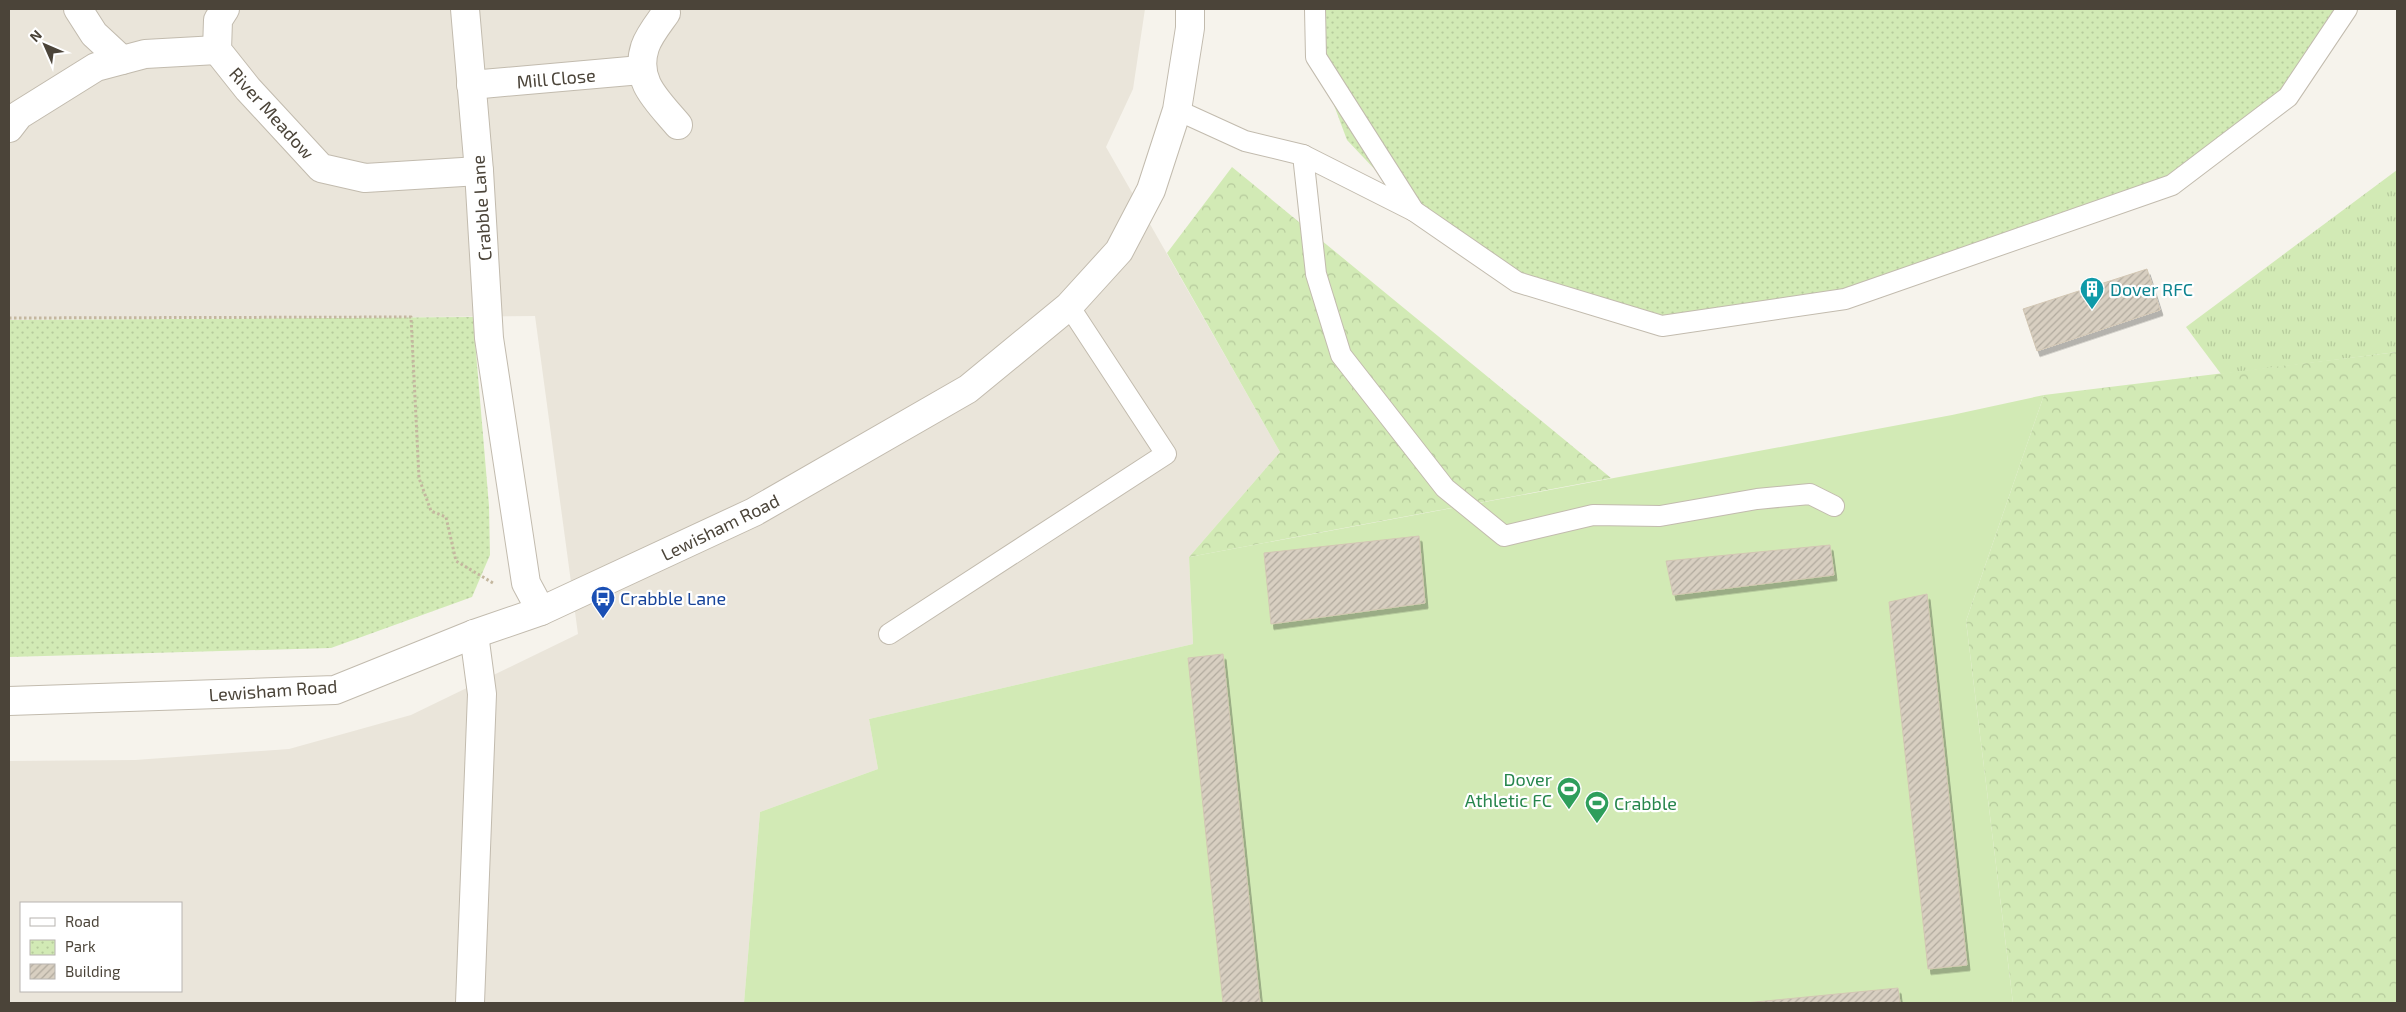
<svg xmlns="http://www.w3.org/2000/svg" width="2406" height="1012" viewBox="0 0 2406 1012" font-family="'Exo 2',sans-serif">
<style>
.residential{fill:#eae5da;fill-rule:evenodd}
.grass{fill:url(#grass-tufts)}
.forest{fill:url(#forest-crowns)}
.park{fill:url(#park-dots)}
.pitch{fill:#d2eab5}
.building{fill:url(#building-hatch);stroke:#d3c7b4;filter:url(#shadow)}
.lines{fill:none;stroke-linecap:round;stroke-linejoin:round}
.lane-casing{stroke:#c2bbae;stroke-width:22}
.street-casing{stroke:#c2bbae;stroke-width:30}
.path{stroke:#c4b79f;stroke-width:3;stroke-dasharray:2.5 2.5;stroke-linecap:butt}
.lane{stroke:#fff;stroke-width:20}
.street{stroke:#fff;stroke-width:28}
.labels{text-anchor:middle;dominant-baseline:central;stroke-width:4.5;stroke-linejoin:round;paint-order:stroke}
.street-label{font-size:18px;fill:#4b4439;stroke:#fff}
.culture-label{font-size:18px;fill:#0d838f;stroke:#fff;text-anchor:start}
.transit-label{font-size:18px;fill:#164399;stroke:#fff;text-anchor:start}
.leisure-label{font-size:18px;fill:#27864d;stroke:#fff;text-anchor:end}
</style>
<defs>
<pattern id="grass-tufts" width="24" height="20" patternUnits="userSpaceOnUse" patternTransform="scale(1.25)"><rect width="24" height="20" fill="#d2eab5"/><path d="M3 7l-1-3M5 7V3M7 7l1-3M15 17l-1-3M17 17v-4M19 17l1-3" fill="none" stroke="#b6ca9c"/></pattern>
<pattern id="forest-crowns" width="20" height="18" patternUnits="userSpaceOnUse" patternTransform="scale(1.25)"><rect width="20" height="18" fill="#d2eab5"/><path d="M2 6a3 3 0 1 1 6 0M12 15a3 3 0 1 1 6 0" fill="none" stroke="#b6ca9c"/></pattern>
<pattern id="park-dots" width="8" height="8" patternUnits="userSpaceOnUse" patternTransform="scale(1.25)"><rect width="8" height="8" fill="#d2eab5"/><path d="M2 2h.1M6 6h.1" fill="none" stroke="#b6ca9c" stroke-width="1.8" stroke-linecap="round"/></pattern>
<pattern id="building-hatch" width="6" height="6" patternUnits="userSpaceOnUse" patternTransform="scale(1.25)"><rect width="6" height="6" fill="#d8cfc1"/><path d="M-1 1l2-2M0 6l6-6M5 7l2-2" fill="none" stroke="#b1aa9e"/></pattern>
<filter id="shadow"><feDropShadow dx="3" dy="5.5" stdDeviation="0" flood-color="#0004"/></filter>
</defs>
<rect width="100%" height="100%" fill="#f6f3ec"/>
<path class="residential" d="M9,9H1145L1133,89L1106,147L1280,452L1189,557L1193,644L869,719L878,769L760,812L744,1003H9V761L135,760L289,749L411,715L578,634L535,316L9,320ZM21,903H181V991H21Z"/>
<path class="grass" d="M2397,170V352L2221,374L2186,327Z"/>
<g class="forest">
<path d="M1232,167L1611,478L1189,557L1280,452L1167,253Z"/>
<path d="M2397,352V1003H2013L1966,621L2044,395Z"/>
</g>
<g class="park">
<path d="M1315,9H2347L2288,97L2172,185L1845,299L1662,326L1517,282L1414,211L1347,140L1316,57Z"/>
<path d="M473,317L489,506L490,555L472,597L331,648L9,657V320Z"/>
</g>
<path class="pitch" d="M2044,395L1966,621L2013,1003H744L760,812L878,769L869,719L1193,644L1189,557L1952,415Z"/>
<g class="building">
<path d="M2147,269L2160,310L2037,351L2023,309Z"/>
<path d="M1419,536L1425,603L1271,624L1264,553Z"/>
<path d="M1830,545L1834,575L1673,595L1666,561Z"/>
<path d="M1927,594L1967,965L1928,969L1889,602Z"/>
<path d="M1223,654L1260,1003H1223L1188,658Z"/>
<path d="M1898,988L1900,1003H1745Z"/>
</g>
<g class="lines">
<defs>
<g id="lane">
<path d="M1315,9L1316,57L1414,211L1517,282L1662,326L1845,299L2172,185L2288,97L2347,9"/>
<path d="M1177,110L1245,141L1303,155L1316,274L1341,355L1445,488L1504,536L1593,515L1660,516L1757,499L1810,494L1834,506"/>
<path d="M1303,155L1414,211"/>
<path d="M889,634L1166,454L1069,306"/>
</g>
<g id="street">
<path d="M78,9L94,34L122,60"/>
<path d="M225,9L218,20L217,50L248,89L321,168L365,178L479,171"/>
<path d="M465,9L479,171L489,338L526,583L541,611"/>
<path d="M666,13C659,23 649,35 645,47C634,81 657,100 678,125"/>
<path d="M471,85L641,70"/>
<path d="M9,128L19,115L96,67L145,54L217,50"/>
<path d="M9,701L335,690L474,634L541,611L754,512L968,389L1069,306L1119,251L1151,190L1177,110L1190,28V9"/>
<path d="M470,1003L482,694L474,634"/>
</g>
</defs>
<use href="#lane" class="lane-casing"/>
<use href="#street" class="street-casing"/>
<path class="path" d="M9,318L411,317L419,478L431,511L446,517L456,561L493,583"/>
<use href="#lane" class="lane"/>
<use href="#street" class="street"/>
</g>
<defs>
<symbol id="building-pin" viewBox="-11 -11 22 30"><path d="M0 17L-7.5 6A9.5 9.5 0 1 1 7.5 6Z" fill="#0f9aa8" stroke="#fff"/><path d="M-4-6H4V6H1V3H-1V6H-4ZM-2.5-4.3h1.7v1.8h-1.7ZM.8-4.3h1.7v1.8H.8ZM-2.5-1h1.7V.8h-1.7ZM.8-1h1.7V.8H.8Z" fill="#fff"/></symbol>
<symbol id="bus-pin" viewBox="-11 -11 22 30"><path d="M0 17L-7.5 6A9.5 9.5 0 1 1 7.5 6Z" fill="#1a4fb4" stroke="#fff"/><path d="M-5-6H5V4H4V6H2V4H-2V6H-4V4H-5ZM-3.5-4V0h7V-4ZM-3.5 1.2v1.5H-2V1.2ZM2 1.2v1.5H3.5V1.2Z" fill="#fff"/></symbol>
<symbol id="stadium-pin" viewBox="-11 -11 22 30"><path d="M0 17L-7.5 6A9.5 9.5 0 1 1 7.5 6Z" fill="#2e9e5b" stroke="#fff"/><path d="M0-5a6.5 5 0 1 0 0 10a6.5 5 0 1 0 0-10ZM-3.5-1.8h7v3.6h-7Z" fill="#fff"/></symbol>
</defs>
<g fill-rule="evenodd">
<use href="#building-pin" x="2078" y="275" width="28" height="38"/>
<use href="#bus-pin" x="589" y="584" width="28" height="38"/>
<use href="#stadium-pin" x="1555" y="775" width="28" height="38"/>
<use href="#stadium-pin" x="1583" y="789" width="28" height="38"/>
</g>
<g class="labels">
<g class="street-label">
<text transform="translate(556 78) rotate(-5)">Mill Close</text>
<text transform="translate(272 113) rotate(48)">River Meadow</text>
<text transform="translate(481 208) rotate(-94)">Crabble Lane</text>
<text transform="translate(720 527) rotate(-26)">Lewisham Road</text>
<text transform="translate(273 690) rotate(-4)">Lewisham Road</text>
</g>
<g class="culture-label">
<text x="2110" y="289">Dover RFC</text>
</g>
<g class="transit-label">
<text x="620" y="598">Crabble Lane</text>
</g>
<g class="leisure-label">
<text x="1552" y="779">Dover<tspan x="1552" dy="21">Athletic FC</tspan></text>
<text x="1614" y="803" text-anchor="start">Crabble</text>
</g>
</g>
<rect width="2406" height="1012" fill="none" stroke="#4b4439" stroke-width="20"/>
<rect x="20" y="902" width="162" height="90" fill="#ffffff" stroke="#b7b4b0"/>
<rect x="30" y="918" width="25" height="8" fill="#ffffff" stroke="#b7b4b0"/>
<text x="65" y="927" font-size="15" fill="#4b4439">Road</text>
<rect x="30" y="940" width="25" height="15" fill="url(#park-dots)" stroke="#b7b4b0"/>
<text x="65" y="952" font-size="15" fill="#4b4439">Park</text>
<rect x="30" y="964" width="25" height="15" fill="url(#building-hatch)" stroke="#b7b4b0"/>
<text x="65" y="977" font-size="15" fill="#4b4439">Building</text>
<g transform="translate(45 45) rotate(315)" stroke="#ffffff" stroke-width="4" paint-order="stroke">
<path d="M0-4L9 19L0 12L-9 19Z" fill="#4b4439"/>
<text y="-8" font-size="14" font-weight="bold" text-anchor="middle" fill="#4b4439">N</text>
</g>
</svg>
